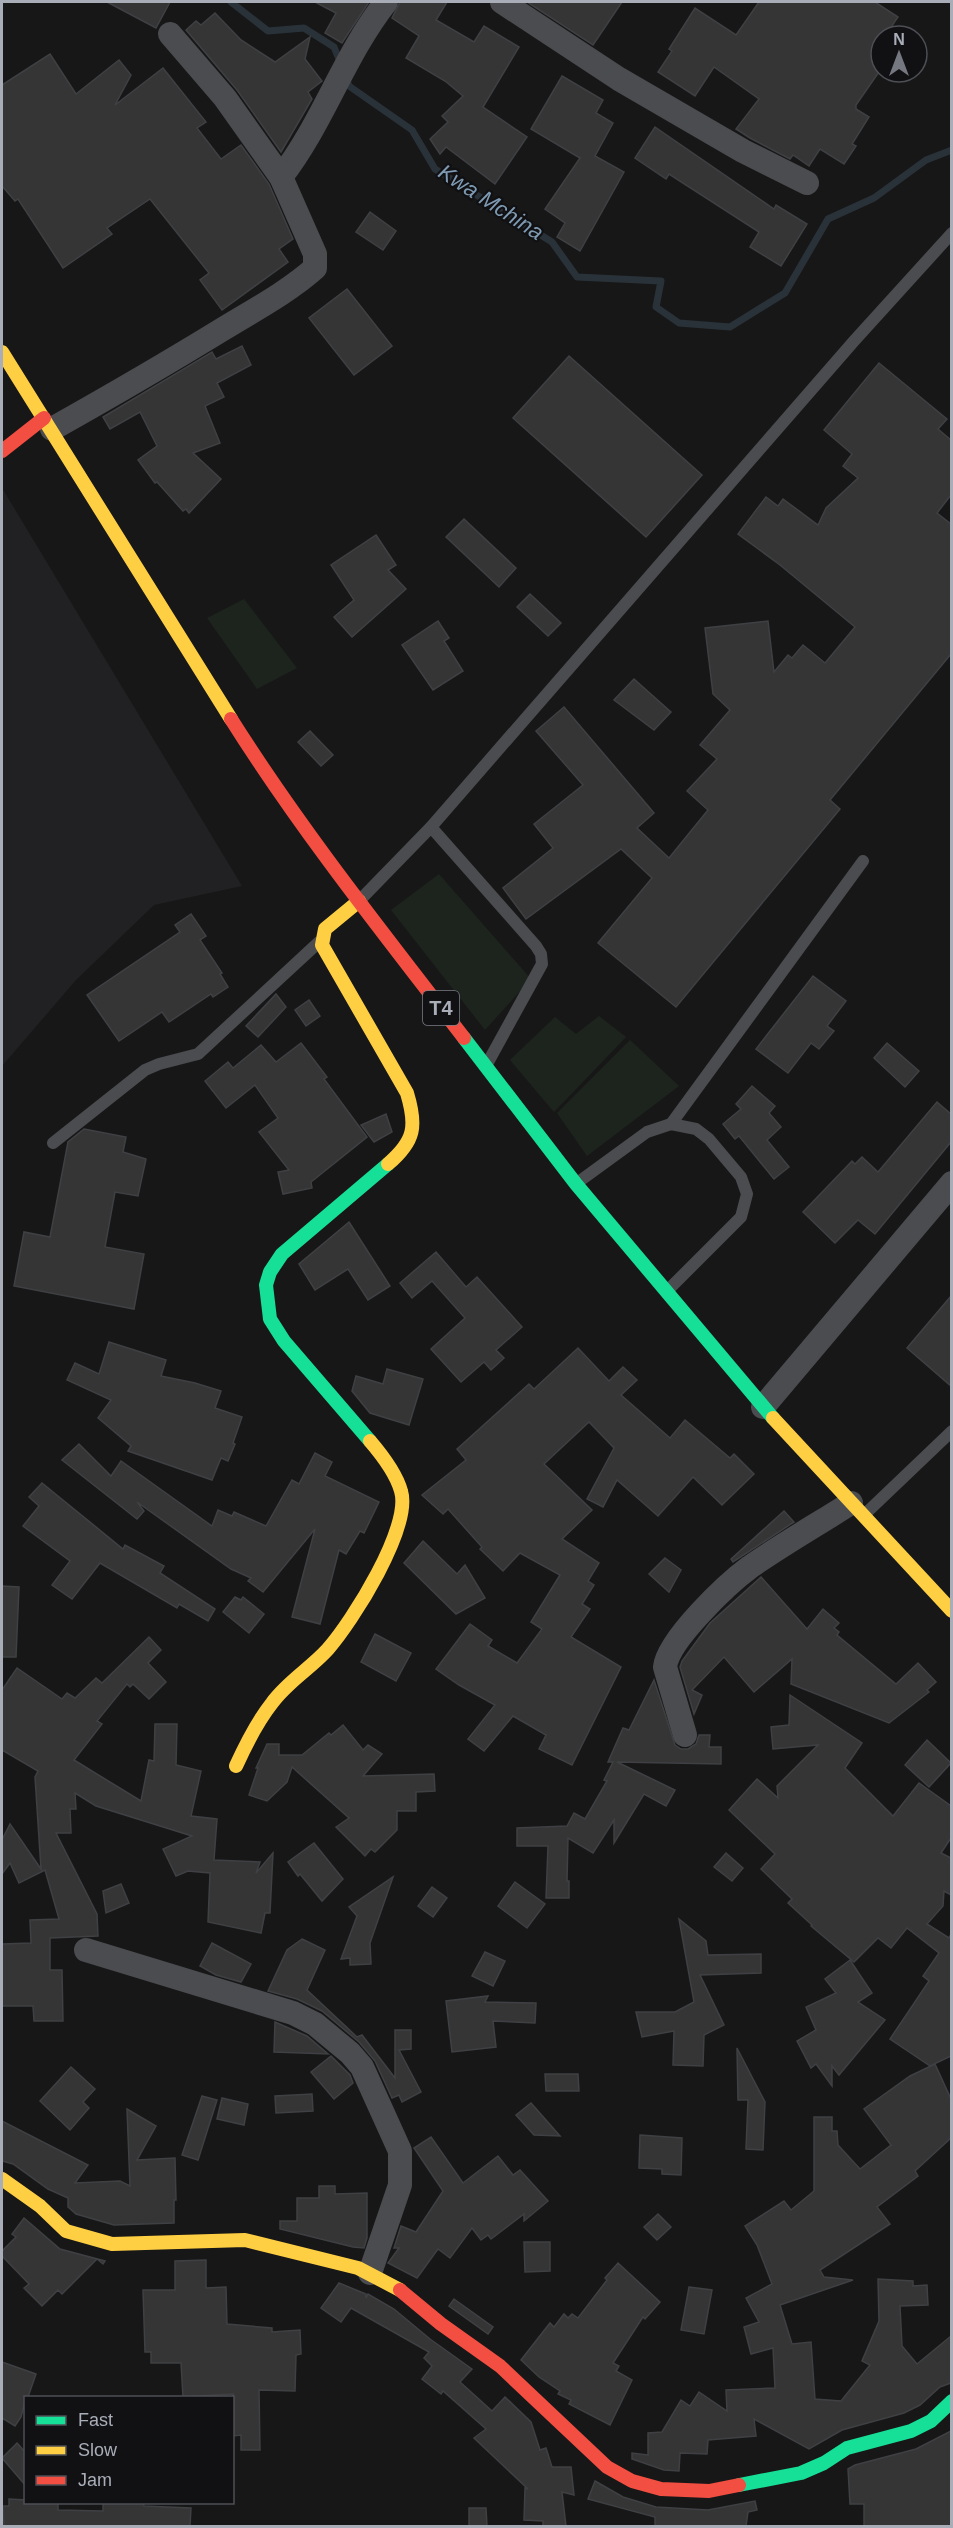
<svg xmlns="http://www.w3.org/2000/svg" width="953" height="2528" viewBox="0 0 953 2528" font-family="Helvetica,sans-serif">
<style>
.built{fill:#212123}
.green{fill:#1d241e}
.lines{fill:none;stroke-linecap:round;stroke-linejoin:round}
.stream{stroke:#2a3239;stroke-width:7}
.building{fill:#353536;stroke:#3f4043;stroke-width:1.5}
.lane{stroke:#4b4c50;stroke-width:12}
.street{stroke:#4b4c50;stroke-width:24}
.fast{stroke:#16e098;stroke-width:14}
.slow{stroke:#ffcf43;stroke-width:14}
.jam{stroke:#f24e42;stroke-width:14}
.labels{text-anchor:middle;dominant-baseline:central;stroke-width:4.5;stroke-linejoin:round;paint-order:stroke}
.shield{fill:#111113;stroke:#7b7e86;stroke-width:1.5}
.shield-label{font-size:20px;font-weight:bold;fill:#a8adb8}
.water-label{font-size:22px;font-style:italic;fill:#7f9bb3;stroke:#111113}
</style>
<rect width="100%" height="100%" fill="#171717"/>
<path class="built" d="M2,488L242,886L154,905L76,980L2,1066Z"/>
<g class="green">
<path d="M244,599L297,668L257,689L207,618Z"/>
<path d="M439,874L531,979L485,1030L391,910Z"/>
<path d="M599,1016L626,1037L554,1112L510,1060L555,1017L576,1034Z"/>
<path d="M630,1040L679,1086L587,1156L557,1113Z"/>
</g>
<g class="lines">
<g class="stream">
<path d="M231,2L268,31L304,28L334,47L341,64"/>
<path d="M346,77L349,86L412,130L435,169L552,242L577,277L661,281L656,307L679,323L730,327L785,293L828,219L874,198L926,160L952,150"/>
</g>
</g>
<g class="building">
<path d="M107,2H170L156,28Z"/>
<path d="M315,2H369L342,43L325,33L336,13Z"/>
<path d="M400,2H447L436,20L474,42L484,26L519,47L483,107L527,137L495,184L446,147L440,154L430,139L448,122L442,116L463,96L445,81L406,58L419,36L392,18Z"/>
<path d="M527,2H622L593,45Z"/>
<path d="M759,2H875L898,17L885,36H881V69L856,105V109L869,117L852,144L856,146L844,164L820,149L809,166L793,155L790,159L750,138L736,129L759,99L714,67L695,96L658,72L672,51L669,49L695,8L736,35Z"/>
<path d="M215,13L241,40L275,62L310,37L305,59L322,81L308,92L312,99L281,152L237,90L186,30L196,21L201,25Z"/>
<path d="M50,54L76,94L119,60L131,75L115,105L163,68L206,122L197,128L221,159L241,145L269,184L293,239L279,249L288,262L222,310L200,280L209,273L150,199L107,228L112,234L63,268L18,199L15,201L2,186V85Z"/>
<path d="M562,76L603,100L596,113L613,123L595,156L624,172L580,251L557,237L565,223L545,209L580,158L531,129Z"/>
<path d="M655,127L774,209L776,205L807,224L781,266L750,247L759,232L669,174L666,179L635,158Z"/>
<path d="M370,212L396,231L383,250L356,232Z"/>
<path d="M347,289L392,346L354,375L309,318Z"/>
<path d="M242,346L251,365L217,383L224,397L205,406L220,443L193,453L221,479L189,513L186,509L183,511L157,482L155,483L138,460L157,446L140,412L110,429L103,417L212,352L216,359Z"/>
<path d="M569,356L702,475L646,537L513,418Z"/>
<path d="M879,363L947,419L938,429L951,440V495L937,513L951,524V654L830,800L840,809L676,1007L598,943L652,878L621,849L526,919L503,888L553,848L534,824L583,785L536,731L564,707L654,813L637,828L669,858L708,810L687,791L717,759L700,745L730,710L713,694L705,628L768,621L774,672L788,655L792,658L803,645L825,663L855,627L780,565L738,534L766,497L778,506L783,499L818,525L826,508L858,478L843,466L852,454L824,430Z"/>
<path d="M464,519L516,568L499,587L446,537Z"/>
<path d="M376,535L396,565L388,570L406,589L352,637L334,617L354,600L331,565Z"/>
<path d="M530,594L561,623L548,636L517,607Z"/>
<path d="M438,621L449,638L444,641L463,671L433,690L402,645Z"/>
<path d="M634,679L671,712L654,730L614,700Z"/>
<path d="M310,731L333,755L321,766L298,742Z"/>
<path d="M191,914L206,936L200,940L222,973L220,974L228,987L213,997L211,994L169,1022L162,1012L119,1041L87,995L180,932L175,925Z"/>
<path d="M813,976L846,1001L827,1026L834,1031L819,1049L811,1043L788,1073L756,1049Z"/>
<path d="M276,994L286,1007L258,1037L246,1026Z"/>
<path d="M309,1000L320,1016L306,1026L295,1010Z"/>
<path d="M301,1043L327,1077L324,1079L367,1137L311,1182L312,1188L283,1194L278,1172L289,1170L259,1132L278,1118L255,1085L226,1108L205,1081L228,1062L233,1068L261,1045L276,1062Z"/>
<path d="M887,1043L919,1071L905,1087L874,1058Z"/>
<path d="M752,1086L775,1106L769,1113L781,1127L767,1140L789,1167L774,1179L739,1136L735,1139L723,1124L741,1109L736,1104Z"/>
<path d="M937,1102L951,1114V1142L875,1234L858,1220L835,1243L803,1212L852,1161L855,1164L862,1157L878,1172Z"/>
<path d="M386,1114L392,1132L374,1142L361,1125Z"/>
<path d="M84,1129L126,1137L123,1152L146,1159L138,1196L115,1192L105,1247L144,1254L134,1309L14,1286L24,1232L50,1237L68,1142Z"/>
<path d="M349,1222L390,1286L368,1300L348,1269L315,1290L299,1264Z"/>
<path d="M436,1252L466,1287L477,1277L522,1327L496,1350L504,1358L491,1370L484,1362L461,1382L431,1349L465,1318L432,1281L412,1298L400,1283Z"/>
<path d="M951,1296V1386L907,1348Z"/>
<path d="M109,1342L166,1360L161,1376L195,1383L221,1391L215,1408L242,1417L233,1443L235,1444L228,1461L221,1458L212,1480L128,1451L131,1446L98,1418L111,1400L67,1380L75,1363L99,1374Z"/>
<path d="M578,1348L609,1381L623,1367L637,1380L621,1395L670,1438L685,1420L730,1458L734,1454L754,1474L722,1505L693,1477L658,1516L617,1480L603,1507L587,1499L614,1448L589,1422L544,1464L592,1510L562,1539L599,1563L588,1581L594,1585L582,1604L590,1609L571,1637L621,1667L572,1765L539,1749L546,1735L513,1716L484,1751L468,1739L495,1705L459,1685L436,1669L470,1624L492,1640L488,1646L517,1663L542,1629L531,1622L560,1575L520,1553L503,1571L480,1549L482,1547L448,1509L443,1514L422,1495L466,1460L457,1449L529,1384L534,1389Z"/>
<path d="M387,1369L423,1379L409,1425L370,1413L352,1391L356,1376L383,1384Z"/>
<path d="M79,1444L111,1476L121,1461L212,1526L218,1510L232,1516L234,1512L266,1526L292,1480L299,1484L315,1453L332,1462L325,1476L379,1502L364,1533L360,1531L346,1554L339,1550L320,1624L292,1617L315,1529L263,1592L248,1581L251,1578L231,1569L137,1502L144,1511L137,1519L62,1460Z"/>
<path d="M42,1483L123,1549L125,1545L164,1566L160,1573L215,1609L208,1621L179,1604L177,1608L100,1563L72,1599L52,1585L70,1561L23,1526L39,1506L29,1497Z"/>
<path d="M784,1511L794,1522L733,1562L731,1559Z"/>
<path d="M423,1541L457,1574L465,1565L485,1598L456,1614L404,1563Z"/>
<path d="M665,1558L681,1570L669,1592L649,1574Z"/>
<path d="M761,1577L807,1629L823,1609L839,1623L834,1628L839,1632L837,1635L896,1684L918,1663L936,1682L927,1690L929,1692L889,1723L791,1684L792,1659L754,1692L724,1657L692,1690L702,1695L694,1714L680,1667L682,1661L710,1623Z"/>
<path d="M2,1586L19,1587L16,1657H2Z"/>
<path d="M235,1597L241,1600L243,1597L264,1614L249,1633L223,1612Z"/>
<path d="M375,1634L411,1653L396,1681L361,1662Z"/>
<path d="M149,1637L161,1650L148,1663L166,1682L149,1699L133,1684L130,1687L127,1684L97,1721L102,1724L74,1760L141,1801L149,1760L154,1761L155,1724H177L176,1765L201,1771L191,1816L217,1819L214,1860L260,1862L256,1873L273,1853L270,1913H265L261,1933L208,1922L210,1873L188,1871L176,1876L163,1849L192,1836L96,1806L75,1793L76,1809H70L71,1833H56L97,1914L98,1936L50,1938V1970H62L63,2021H34L33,2006H2V1944L31,1943L30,1920L59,1919L45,1870L19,1883L10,1863L2,1874V1840L10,1824L41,1869L35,1777L38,1771L2,1750V1690L17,1668L62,1699L67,1693L75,1698L96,1678L102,1683Z"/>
<path d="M654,1680L675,1745L681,1749H688L696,1744L699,1735H710L709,1747H721V1764L617,1762L675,1790L666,1806L644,1794L614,1843V1820L593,1853L568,1838L567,1881H569V1898H546L548,1846H517V1828L567,1826L574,1813L585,1819L607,1781L604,1780L613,1762H608L623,1728L629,1730Z"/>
<path d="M790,1695L862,1743L845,1768L893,1816L919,1783L951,1806V1838L941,1853L951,1858V1895L944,1891L943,1906L927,1924L949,1938L951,1934V2056L930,2066L890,2039L929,1981L923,1976L939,1953L907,1928L891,1948L878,1938L854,1962L811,1926L812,1925L788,1903L792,1899L761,1869L775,1854L729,1810L757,1779L778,1798L777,1786L818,1745L773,1749L771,1727L789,1725Z"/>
<path d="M343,1725L363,1750L368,1745L382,1754L363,1776L434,1774L435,1791L416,1792V1811H397V1830L375,1852L371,1849L365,1856L336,1827L349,1818L292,1767L287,1782L267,1801L249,1795L258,1768H256L267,1744H279V1755H302L329,1733L331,1735Z"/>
<path d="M927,1740L951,1763L929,1787L905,1765Z"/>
<path d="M314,1843L343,1879L322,1901L300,1874L298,1876L288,1862Z"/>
<path d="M726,1853L743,1868L732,1881L714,1867Z"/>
<path d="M393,1877L370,1943L371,1964L350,1965V1958L341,1959L357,1916L349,1907Z"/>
<path d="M515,1882L545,1904L527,1928L498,1906Z"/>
<path d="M121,1884L129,1903L106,1913L103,1891Z"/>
<path d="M432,1887L447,1898L433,1917L418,1906Z"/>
<path d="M679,1919L706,1941L708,1955L761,1954V1973L700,1975L724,2025L704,2035L703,2066L673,2065L674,2031L642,2037L636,2012H675L694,2002Z"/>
<path d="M302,1939L325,1950L307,1990L357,2037L362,2035L395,2078V2030H411V2049L399,2050L421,2092L402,2102L399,2095L392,2098L375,2061L359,2042L322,2011L297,1999L268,1991L287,1950Z"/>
<path d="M212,1943L251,1964L241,1982L216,1975L200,1966Z"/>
<path d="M485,1952L505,1961L493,1986L472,1976Z"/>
<path d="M850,1960L872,1993L858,2002L885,2020L839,2075L832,2066V2086L816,2064L811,2068L797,2041L816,2030L806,2007L836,1993L825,1979Z"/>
<path d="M488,1996L485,2002L536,2003L535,2023L493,2021L496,2047L452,2052L446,2001Z"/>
<path d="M275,2022L307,2036L328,2054L274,2052Z"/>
<path d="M737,2048L765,2102L763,2150L746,2149L748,2100H738Z"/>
<path d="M331,2056L350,2075L353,2083L334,2099L311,2072Z"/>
<path d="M935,2064L951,2099V2138L915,2171L918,2176L877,2207L890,2224L820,2270L824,2277L853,2280L780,2305L792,2344L811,2342L815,2399L841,2401L870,2365L862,2361L879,2321L878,2279L913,2281V2286L927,2285L928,2305L900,2306L902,2346L917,2364L951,2336V2383L940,2387L920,2405L904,2413L842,2430L809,2449L754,2419L756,2436L708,2440L707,2454L680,2453L679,2471L664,2470L632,2459V2453L648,2455V2433L662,2432L681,2400L690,2406L699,2392L727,2411L726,2390L775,2388L773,2348L751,2354L744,2327L759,2322L746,2298L772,2284L757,2245L745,2226L784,2201L791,2210L814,2191V2117H832V2131H837L838,2145L860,2169L891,2145L864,2109L910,2076Z"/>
<path d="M71,2067L95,2089L83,2102L89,2108L70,2130L40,2101Z"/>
<path d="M545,2074H578L579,2091H546Z"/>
<path d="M312,2094L313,2111L276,2113L275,2096Z"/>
<path d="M202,2096L217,2100L198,2160L182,2155Z"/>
<path d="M222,2098L248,2104L244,2125L217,2119Z"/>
<path d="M531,2103L560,2136L534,2135L516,2115Z"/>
<path d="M127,2109L156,2126L137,2160L175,2158L176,2200H174V2223L114,2225L76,2214L68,2207V2198L48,2189L13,2164L2,2161V2121L88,2165L75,2183L120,2181L130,2186Z"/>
<path d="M640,2135L682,2138L681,2175L662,2174V2169L639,2168Z"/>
<path d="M431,2137L463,2183L498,2156L513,2175L520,2170L548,2201L524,2221V2214L491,2239L488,2235L481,2240L472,2228L450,2258L438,2249L417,2278L388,2263L399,2248H394L401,2226L416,2232L443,2191L414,2148Z"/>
<path d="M319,2186H335V2194L367,2193V2238L364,2248L353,2247L280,2229V2221H297V2198H319Z"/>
<path d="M658,2214L671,2227L657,2240L644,2227Z"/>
<path d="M24,2218L60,2249L105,2261L103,2264L97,2259L62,2294L58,2290L42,2306L24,2288L29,2284L2,2256V2251L16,2237L12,2234Z"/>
<path d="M524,2242H550V2271L525,2272Z"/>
<path d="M206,2260V2288L226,2287L227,2324L272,2328V2332L300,2330L301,2354L296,2355L295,2391L259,2390L260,2450H241V2435L233,2436V2394L183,2397L181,2363H151V2352H145L143,2290H175V2261Z"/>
<path d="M618,2263L660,2302L645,2319L643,2317L613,2363L619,2366L616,2371L632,2380L610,2425L569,2404L571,2400L558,2394L560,2391L539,2377L521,2360L550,2323L554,2327L564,2314L568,2318L572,2314L578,2318L607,2280L605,2278Z"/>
<path d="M339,2283L366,2294V2298L368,2294L394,2309L430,2339L472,2369L460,2382L492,2411L505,2397L531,2422L540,2450L546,2448L552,2467H571L574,2495L562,2492L566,2526H543V2521L524,2520L525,2488L528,2489L474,2438L486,2429L443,2391L441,2394L422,2379L432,2366L424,2358L429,2352L351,2308L341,2322L321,2308Z"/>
<path d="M689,2287L712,2290L704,2334L681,2330Z"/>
<path d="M454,2299L493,2327L488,2334L449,2306Z"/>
<path d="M2,2362L36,2374L28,2397H26L21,2417L15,2426L2,2418Z"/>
<path d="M951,2431V2526H864V2504H850L848,2469L855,2465L916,2449Z"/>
<path d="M17,2443L26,2453V2486L2,2458Z"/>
<path d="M595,2481L623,2497L656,2507L708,2510L755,2501L757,2510L748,2512L746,2526H655V2517L588,2499Z"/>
<path d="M9,2499L26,2500V2502H58V2510L103,2511V2502H143L144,2506L191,2508L190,2526H4L3,2506H9Z"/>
<path d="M469,2508H486L487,2526H469Z"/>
</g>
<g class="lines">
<g class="lane">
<path d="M431,827L536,946L541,954L542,964L487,1064"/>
<path d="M359,901L431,827L854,341L952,233"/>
<path d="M671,1124L863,861"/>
<path d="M53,1143L145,1070L159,1064L198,1054L319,942"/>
<path d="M577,1183L647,1132L671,1124L696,1129L709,1139L741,1177L747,1194L741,1217L668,1290"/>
<path d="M864,1515L952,1431"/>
</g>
<g class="street">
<path d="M502,2L619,79L743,151L807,183"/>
<path d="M281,177C323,123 344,55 386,2"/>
<path d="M52,429C109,397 166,364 223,329C254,310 288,292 315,268V254L281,177L225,98L170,34"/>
<path d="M763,1407L952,1183"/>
<path d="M685,1735L665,1667C668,1640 727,1584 750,1567C783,1544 818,1524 851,1503"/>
<path d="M86,1950L293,2013L315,2024L350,2053L362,2067L400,2151V2185L370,2273"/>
</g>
<g class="fast">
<path d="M464,1038L576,1184L773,1418"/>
<path d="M370,1441L284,1341L270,1319L266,1285L270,1272L282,1254L388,1164"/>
<path d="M739,2485L801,2473L824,2463L847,2448L911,2431L931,2421L952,2401"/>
</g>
<g class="slow">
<path d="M2,352L231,719"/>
<path d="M359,901L325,929L322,945L407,1093C417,1126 415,1141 388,1164"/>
<path d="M773,1418L952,1611"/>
<path d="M236,1766C246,1744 257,1722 272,1703C287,1682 311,1668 328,1649C352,1622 412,1527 401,1491C396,1473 382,1455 370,1441"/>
<path d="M2,2179L40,2206L66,2231L112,2244L245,2240L358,2268L400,2290"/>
</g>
<g class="jam">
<path d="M2,451L44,418"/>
<path d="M231,719C301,830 384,934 464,1038"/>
<path d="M400,2290L441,2324L500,2366L607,2467L632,2481L661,2489L709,2491L739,2485"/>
</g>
</g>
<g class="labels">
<rect class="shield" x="423" y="991" width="36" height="34" rx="4.5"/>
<g class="shield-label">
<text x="441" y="1008">T4</text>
</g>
<g class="water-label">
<text transform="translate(491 202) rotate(33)">Kwa Mchina</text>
</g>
</g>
<rect width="953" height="2528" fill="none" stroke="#a8adb8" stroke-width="6"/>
<rect x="24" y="2396" width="210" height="108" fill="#111113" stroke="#4d4f55" stroke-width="1.5"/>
<rect x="36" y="2416" width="30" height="9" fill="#16e098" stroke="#4d4f55" stroke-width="1.5"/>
<text x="78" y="2426" font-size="18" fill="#a8adb8">Fast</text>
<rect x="36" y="2446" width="30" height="9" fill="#ffcf43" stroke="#4d4f55" stroke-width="1.5"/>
<text x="78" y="2456" font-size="18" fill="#a8adb8">Slow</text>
<rect x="36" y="2476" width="30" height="9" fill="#f24e42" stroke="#4d4f55" stroke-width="1.5"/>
<text x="78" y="2486" font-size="18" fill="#a8adb8">Jam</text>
<g transform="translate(899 54)"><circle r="28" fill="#111113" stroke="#4d4f55" stroke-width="1.5"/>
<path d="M0-4.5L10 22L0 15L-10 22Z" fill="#757880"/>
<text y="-9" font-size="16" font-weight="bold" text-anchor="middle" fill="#a8adb8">N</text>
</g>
</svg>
